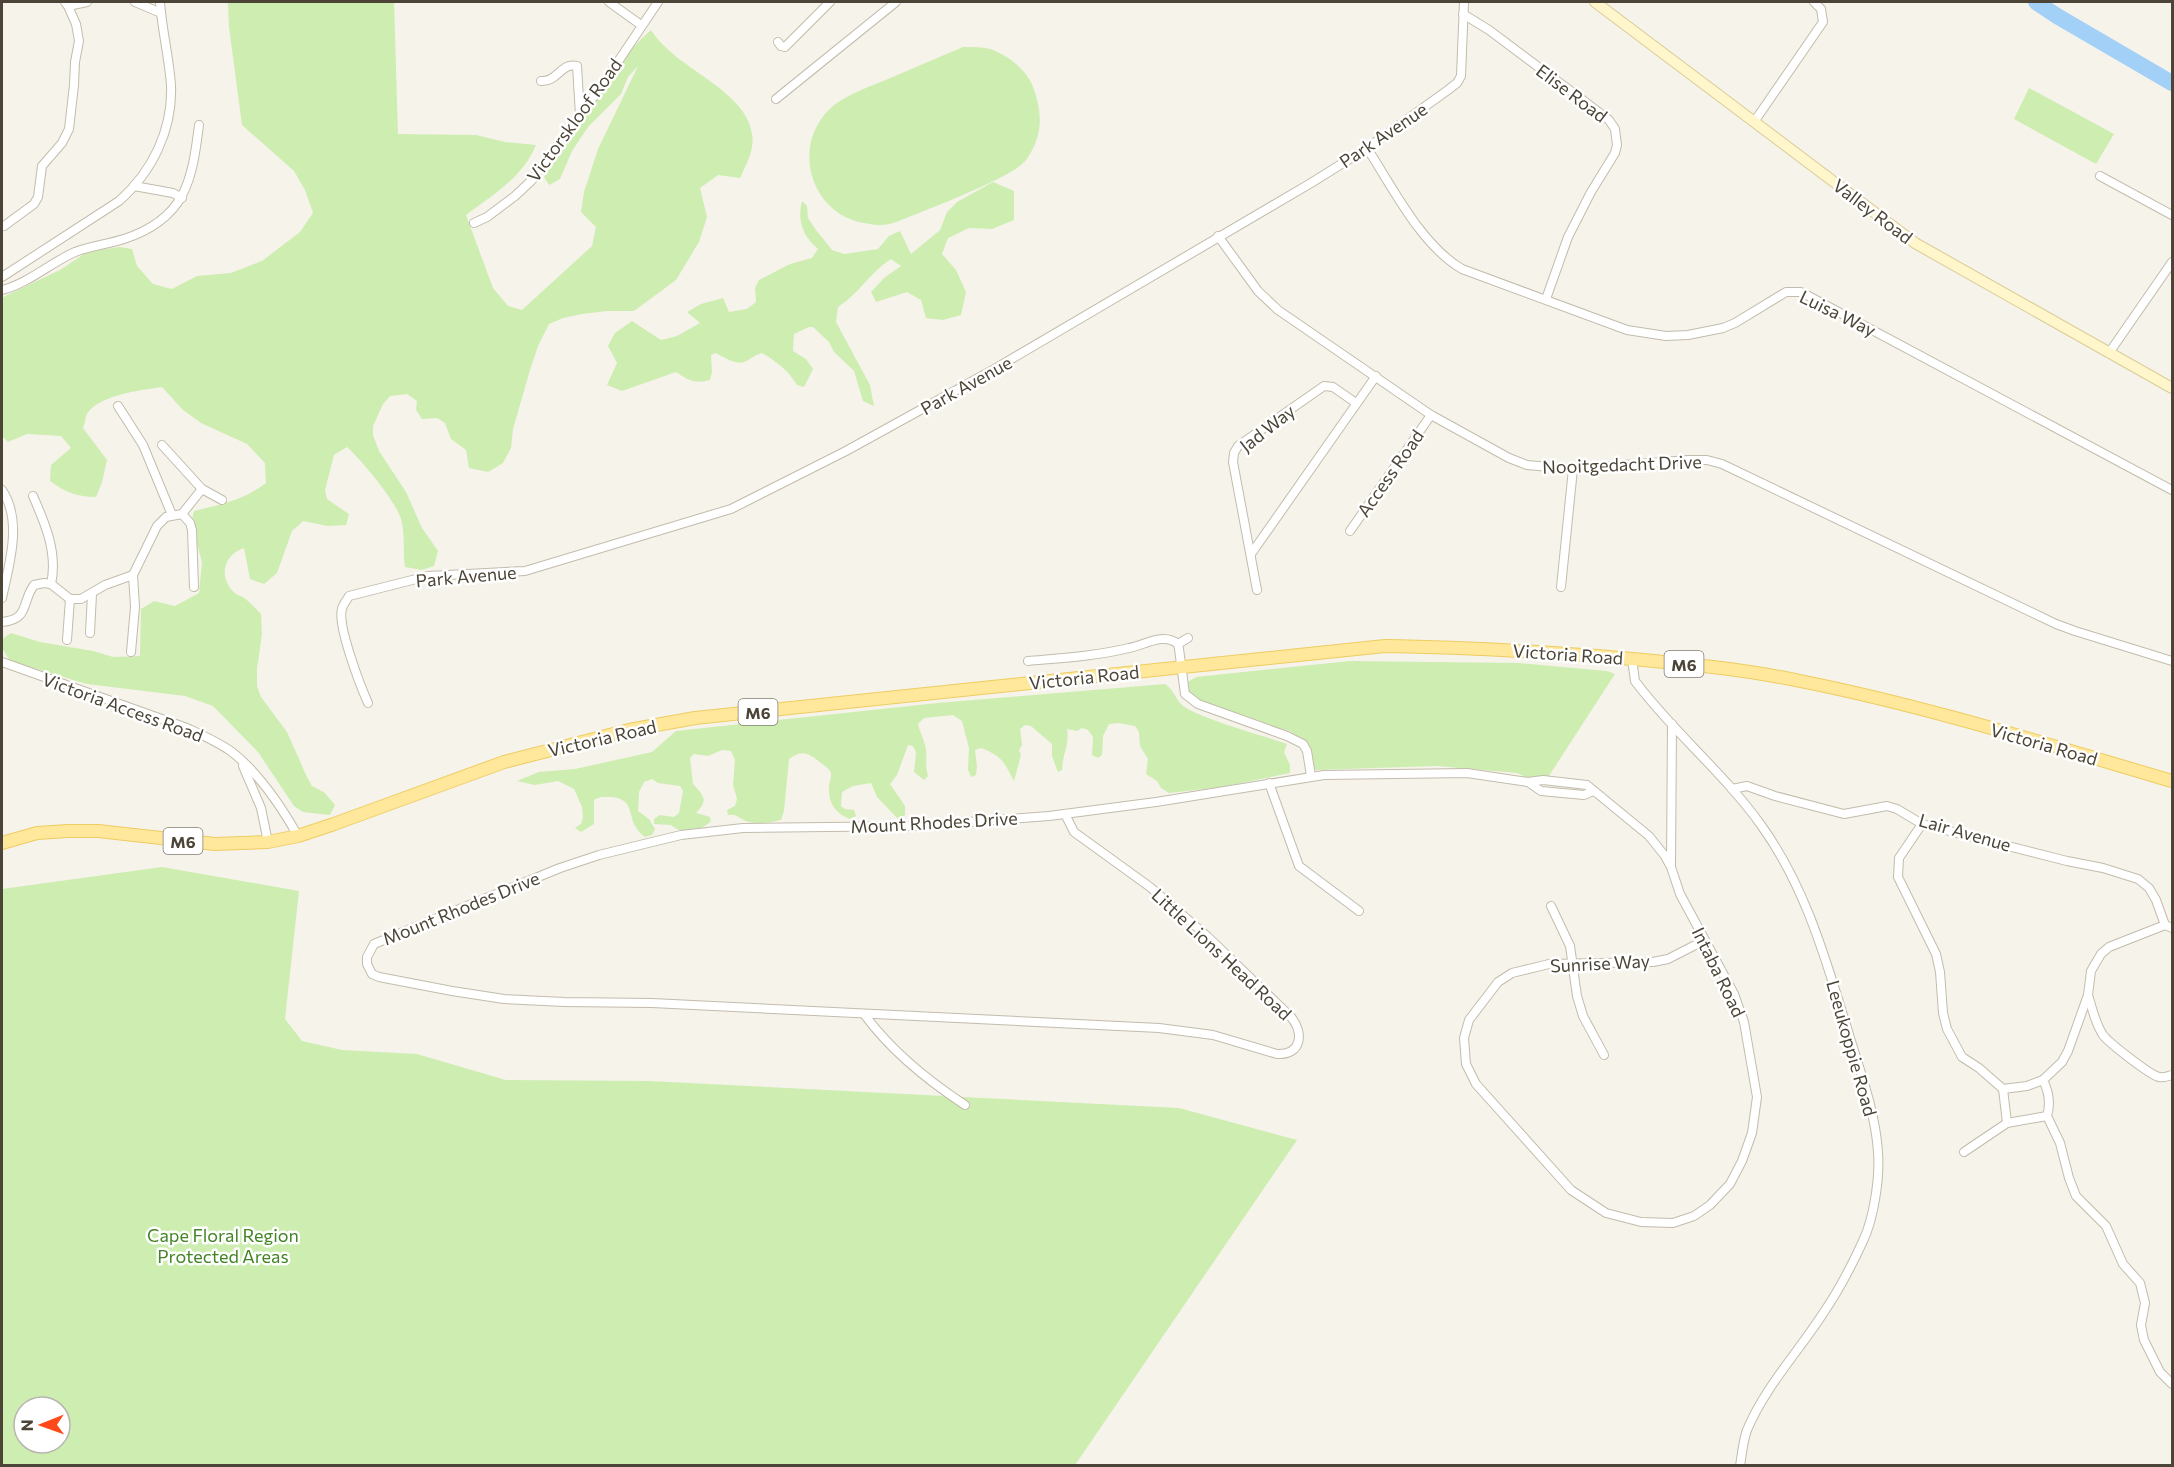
<svg xmlns="http://www.w3.org/2000/svg" width="2174" height="1467" viewBox="0 0 2174 1467" font-family="Commissioner,sans-serif">
<style>
.green{fill:#ceedb1;fill-rule:evenodd}
.lines{fill:none;stroke-linecap:round;stroke-linejoin:round}
.river{stroke:#a3d0f7;stroke-width:16}
.street-casing{stroke:#c3bcac;stroke-width:10}
.secondary-casing{stroke:#dacc97;stroke-width:12}
.primary-casing{stroke:#eecc61;stroke-width:14}
.street{stroke:#fff;stroke-width:8}
.secondary{stroke:#fff6cc;stroke-width:10}
.primary{stroke:#ffe89b;stroke-width:12}
.labels{text-anchor:middle;dominant-baseline:central;stroke-width:5;stroke-linejoin:round;paint-order:stroke}
.shield{fill:#fff;stroke:#827d73;stroke-width:1.5}
.shield-label{font-size:16px;font-weight:bold;fill:#4c4537}
.street-label{font-size:18px;fill:#4c4537;stroke:#fff}
.park-label{font-size:18px;fill:#438424;stroke:#fff}
</style>
<rect width="100%" height="100%" fill="#f6f3eb"/>
<g class="green">
<path d="M228,2H394L398,134L476,135L505,142L536,145C523,177 493,195 466,215L493,288L508,306L522,310L592,246L596,227L581,212L584,192L598,149L638,66L628,77L621,94L588,127L572,151L560,179L549,185L544,177C569,128 610,66 651,30C675,69 746,89 752,134C755,149 746,165 740,178L718,175L700,188L707,217L699,242L676,280L634,311H607L582,314L563,318L549,324L538,346L530,370L513,429L511,448L503,463L488,472L469,468L466,450L451,439L445,423L437,418L422,419L416,410L417,401L407,394L390,396L383,404L373,426V435L379,451L406,492L422,528L438,551L434,566L422,570L405,567C403,553 405,532 401,519C395,500 362,461 347,447L334,455L325,490L327,499L349,514L346,525L328,526L303,521L292,531L277,573L264,584L250,579L244,548C223,555 218,578 235,593C237,595 241,596 243,597C250,602 255,608 261,614L262,634L257,669V686L261,697L287,732L307,777L312,786L325,793L335,805L330,815L303,812L294,806L258,752L213,706L185,696L87,684L10,661L2,648V639L11,633L40,642L93,651L113,657L140,656L141,609L154,601L175,606L199,593L202,562L191,523L194,511C222,504 242,501 266,483L265,463L247,444L201,423L183,410L162,387C142,390 98,395 87,414C85,418 85,424 83,428L107,460L102,482L96,497C77,497 65,492 50,481L51,465L71,448L61,436L27,434L8,442L2,436V298L5,296L60,270L87,252L119,247L132,249L137,266L153,284L172,289L197,276L231,273L262,261L300,232L313,213L305,190L294,171L242,125L229,27Z"/>
<path d="M963,47C972,47 982,47 990,49C1008,55 1027,70 1033,87C1043,114 1043,136 1026,160C1014,177 923,211 899,221C887,226 877,226 864,223C814,215 792,153 825,114C840,96 867,88 888,79C913,68 938,58 963,47Z"/>
<path d="M2029,88L2114,134L2096,164L2014,119Z"/>
<path d="M993,182L1014,191V220L992,229L969,228L948,238L942,254L956,270L966,292L961,315L943,320L926,318L921,300L907,292L876,302L871,292L884,278L901,266L891,259C870,272 859,294 838,307L836,322L870,385L874,406L863,401L854,371L834,352L829,342L813,327H809L794,334L793,351L806,359L813,369L804,387L797,385C788,370 777,362 762,353C754,355 750,360 744,362C735,365 724,357 716,353L711,355L712,372L710,380C694,384 688,380 676,372L622,391L607,385L617,363L608,346L615,333L632,321L661,340L677,336L700,323L687,312L701,304L723,298L729,312L747,309L756,302L755,288L759,280L790,264L812,258L818,249C803,236 797,222 802,201L807,206L808,218L816,230L832,250L844,254L878,249L889,236L900,231L911,254L940,230L947,212L957,202Z"/>
<path d="M1350,661L1518,663L1607,671L1615,674L1543,785L1517,773L1437,766L1315,770L1309,745L1290,731L1249,720L1202,703L1189,694L1188,682L1196,677Z"/>
<path d="M1165,684C1173,689 1175,698 1182,705C1197,718 1265,736 1287,744L1284,752L1290,765V773L1222,787L1169,793L1161,788L1157,781L1146,774L1148,759L1140,746L1139,732L1135,726L1118,723L1109,724L1103,736L1102,755L1098,758L1092,755L1093,737L1088,730L1082,728L1077,731L1067,729C1070,743 1062,756 1062,770L1058,772L1052,756V744L1031,726L1025,725L1020,729L1022,745L1019,750L1021,755L1014,781C1004,762 1002,756 981,748L975,750L977,767L976,775L971,777L968,770L969,748L962,721L953,715L924,718L918,724C920,732 925,743 926,749C927,759 925,766 928,776L924,780L914,772L916,752L913,746L908,745L897,775L890,784L905,806V815L899,820L877,797L871,783L853,786L842,792L841,806L845,809L854,810L856,816L850,819C835,813 828,803 829,787C829,782 832,777 831,773C829,768 825,766 821,763C809,753 802,749 789,759L784,811L781,820C772,822 755,825 746,821C738,818 737,814 728,815L727,810L735,806L737,799L733,785L735,760L731,751L722,750L708,756L694,754L690,758L693,784L701,793L704,800L702,806L696,813L710,817L711,821C701,831 683,836 671,825L654,824V819L660,815L674,817L679,813L683,791L680,786L658,783L652,779L644,782L639,792L638,811L649,819L655,829L652,835L645,837C623,821 639,800 612,797C604,797 600,796 594,800V824L581,832L575,828L581,824L583,818L582,807L574,789L558,781L535,785L517,781L539,772L575,769L652,752L676,731L938,703Z"/>
<path d="M162,867L299,891L285,1019L302,1041L342,1050L417,1054L506,1080L649,1081L1179,1108L1297,1140L1075,1465H2V889ZM24,1407H60V1443H24Z"/>
</g>
<g class="lines">
<path class="river" d="M2036,2L2057,16L2172,83"/>
<defs>
<g id="street">
<path d="M65,2L68,6L87,2"/>
<path d="M135,2L161,13"/>
<path d="M609,2L641,25"/>
<path d="M1463,14L1489,30L1572,92L1609,120L1615,129L1617,145L1615,153L1591,192L1568,237L1546,299"/>
<path d="M778,42L781,46L785,47L830,2"/>
<path d="M541,81C558,82 561,62 577,66L580,115"/>
<path d="M776,99L896,2"/>
<path d="M1754,122L1823,22L1821,9L1814,2"/>
<path d="M1367,148C1393,188 1421,245 1462,269L1627,330L1666,336L1688,335L1723,328L1735,323L1786,292H1801L2172,490"/>
<path d="M2100,176L2172,215"/>
<path d="M134,186L173,193L182,198"/>
<path d="M474,223L487,217L515,196L532,180L603,84L658,2"/>
<path d="M4,226L34,204L38,197L42,166L62,143L69,129L74,85L75,62L79,41L76,24L68,6"/>
<path d="M1218,236L1258,291L1278,310L1431,415L1509,458L1527,465L1573,469L1688,460H1707L1722,464L2056,624L2075,631L2172,661"/>
<path d="M2,277L119,201C152,172 173,130 171,85C169,57 162,30 160,2"/>
<path d="M2,290C29,283 50,263 75,252C91,246 108,244 124,239C185,219 192,182 199,125"/>
<path d="M2109,353L2172,262"/>
<path d="M118,406L143,445L172,515"/>
<path d="M162,445L202,489L222,500"/>
<path d="M2,490C23,521 9,565 2,598"/>
<path d="M33,496C45,523 58,553 51,584"/>
<path d="M182,514L190,523L192,530L194,587"/>
<path d="M1350,531L1431,415"/>
<path d="M1251,554L1376,376"/>
<path d="M51,584L70,599H81L105,585L133,575L157,526L166,517L182,514L202,489"/>
<path d="M1561,587L1573,469"/>
<path d="M1257,590L1233,462L1234,453L1238,446L1324,386L1333,387L1356,403"/>
<path d="M2,622C30,619 21,603 34,585L44,583L51,584"/>
<path d="M90,633L92,594"/>
<path d="M67,640L70,599"/>
<path d="M1178,644L1188,638"/>
<path d="M131,652L135,607L133,575"/>
<path d="M1632,659L1635,681C1673,732 1724,773 1761,825C1805,886 1825,957 1847,1028C1859,1069 1875,1109 1878,1152C1880,1177 1874,1218 1863,1241C1852,1265 1839,1290 1824,1312C1799,1351 1765,1387 1747,1430C1743,1441 1742,1454 1740,1466"/>
<path d="M1028,661C1061,658 1096,656 1129,648C1145,645 1163,632 1178,644L1179,649L1185,694L1198,704L1287,736L1303,744L1307,751L1311,776"/>
<path d="M2,662L187,728C202,735 218,742 232,752C260,774 281,806 298,836"/>
<path d="M368,703C360,685 337,625 342,609C343,604 347,600 349,596L428,576L525,571L731,509L846,451L991,371L1311,183L1367,148L1448,90L1457,83L1461,76L1464,2"/>
<path d="M243,766L261,808L268,842"/>
<path d="M1528,782L1541,791L1584,795L1593,791"/>
<path d="M1269,783L1299,866L1359,911"/>
<path d="M1732,789L1747,786L1775,796L1844,814L1887,806L1897,809L1922,824L2067,861L2103,868L2138,879L2149,888L2156,900L2165,925L2172,928"/>
<path d="M1065,814L1074,832L1150,887L1208,937L1291,1017C1304,1033 1302,1055 1277,1054L1213,1035L1159,1028L652,1003L564,1002L504,999L452,991L379,977L372,974L367,964V957L374,944L560,868L599,855L681,835L743,828L915,826L1049,816L1156,802L1324,775L1467,773L1528,782L1543,780L1587,785L1649,836L1665,856L1671,867L1680,894L1734,994L1744,1022L1757,1097L1752,1133L1742,1161L1730,1184L1710,1205L1694,1216L1673,1223L1641,1222L1606,1213L1571,1190L1476,1084L1466,1064L1464,1038L1469,1020L1498,982L1512,973L1549,964L1653,962L1668,959L1705,940"/>
<path d="M1922,824L1899,858L1898,877L1936,954L1940,972L1943,1013L1947,1029L1962,1057L1979,1068L2003,1089L2007,1123"/>
<path d="M1671,866L1672,724"/>
<path d="M1551,906L1570,946L1577,996L1583,1016L1604,1055"/>
<path d="M2088,995C2092,1008 2095,1023 2103,1035C2109,1043 2150,1075 2159,1077C2164,1078 2168,1076 2172,1075"/>
<path d="M864,1014C891,1051 927,1080 965,1105"/>
<path d="M2003,1089L2027,1086L2043,1080"/>
<path d="M2047,1116L2060,1143L2069,1178L2076,1196L2106,1226L2123,1264L2140,1283L2145,1303L2141,1325L2144,1340L2160,1372L2172,1384"/>
<path d="M1964,1152L2007,1123L2047,1116C2051,1103 2049,1092 2043,1080L2062,1062L2068,1051L2088,995L2091,971L2101,954L2109,947L2165,925"/>
</g>
<path id="secondary" d="M1595,2L1915,243L2172,388"/>
<path id="primary" d="M2,843L37,833L68,831H98L215,844L268,842L298,836L334,824L504,762L629,730L695,718L1385,646C1456,647 1527,651 1598,656C1665,662 1734,667 1800,681C1926,706 2049,745 2172,781"/>
</defs>
<use href="#street" class="street-casing"/>
<use href="#secondary" class="secondary-casing"/>
<use href="#primary" class="primary-casing"/>
<use href="#street" class="street"/>
<use href="#secondary" class="secondary"/>
<use href="#primary" class="primary"/>
</g>
<g class="labels">
<g class="shield">
<rect x="1664.5" y="651" width="39" height="26" rx="4.5"/>
<rect x="738.5" y="699" width="39" height="26" rx="4.5"/>
<rect x="163.5" y="828" width="39" height="26" rx="4.5"/>
</g>
<g class="shield-label">
<text x="1684" y="664">M6</text>
<text x="758" y="712">M6</text>
<text x="183" y="841">M6</text>
</g>
<g class="street-label">
<text transform="translate(1572 93) rotate(37)">Elise Road</text>
<text transform="translate(574 120) rotate(-54)">Victorskloof Road</text>
<text transform="translate(1383 135) rotate(-34)">Park Avenue</text>
<text transform="translate(1873 211) rotate(37)">Valley Road</text>
<text transform="translate(1838 313) rotate(26)">Luisa Way</text>
<text transform="translate(966 385) rotate(-29)">Park Avenue</text>
<text transform="translate(1267 428) rotate(-38)">Jad Way</text>
<text transform="translate(1622 464) rotate(-2)">Nooitgedacht Drive</text>
<text transform="translate(1390 473) rotate(-55)">Access Road</text>
<text transform="translate(466 576) rotate(-5)">Park Avenue</text>
<text transform="translate(1568 654) rotate(4)">Victoria Road</text>
<text transform="translate(1084 677) rotate(-6)">Victoria Road</text>
<text transform="translate(123 707) rotate(20)">Victoria Access Road</text>
<text transform="translate(602 738) rotate(-13)">Victoria Road</text>
<text transform="translate(2044 744) rotate(16)">Victoria Road</text>
<text transform="translate(934 822) rotate(-3)">Mount Rhodes Drive</text>
<text transform="translate(1965 832) rotate(16)">Lair Avenue</text>
<text transform="translate(461 908) rotate(-22)">Mount Rhodes Drive</text>
<text transform="translate(1222 954) rotate(43)">Little Lions Head Road</text>
<text transform="translate(1600 963) rotate(-3)">Sunrise Way</text>
<text transform="translate(1719 972) rotate(64)">Intaba Road</text>
<text transform="translate(1852 1048) rotate(74)">Leeukoppie Road</text>
</g>
<g class="park-label">
<text x="223" y="1235">Cape Floral Region<tspan x="223" dy="21">Protected Areas</tspan></text>
</g>
</g>
<rect width="2174" height="1467" fill="none" stroke="#4c4537" stroke-width="6"/>
<g transform="translate(42 1425) rotate(269)"><circle r="28" fill="#ffffff" stroke="#b7b5af" stroke-width="1.5"/>
<path d="M0-4.5L10 22L0 15L-10 22Z" fill="#ff4919"/>
<text y="-9" font-size="16" font-weight="bold" text-anchor="middle" fill="#4c4537">N</text>
</g>
</svg>
